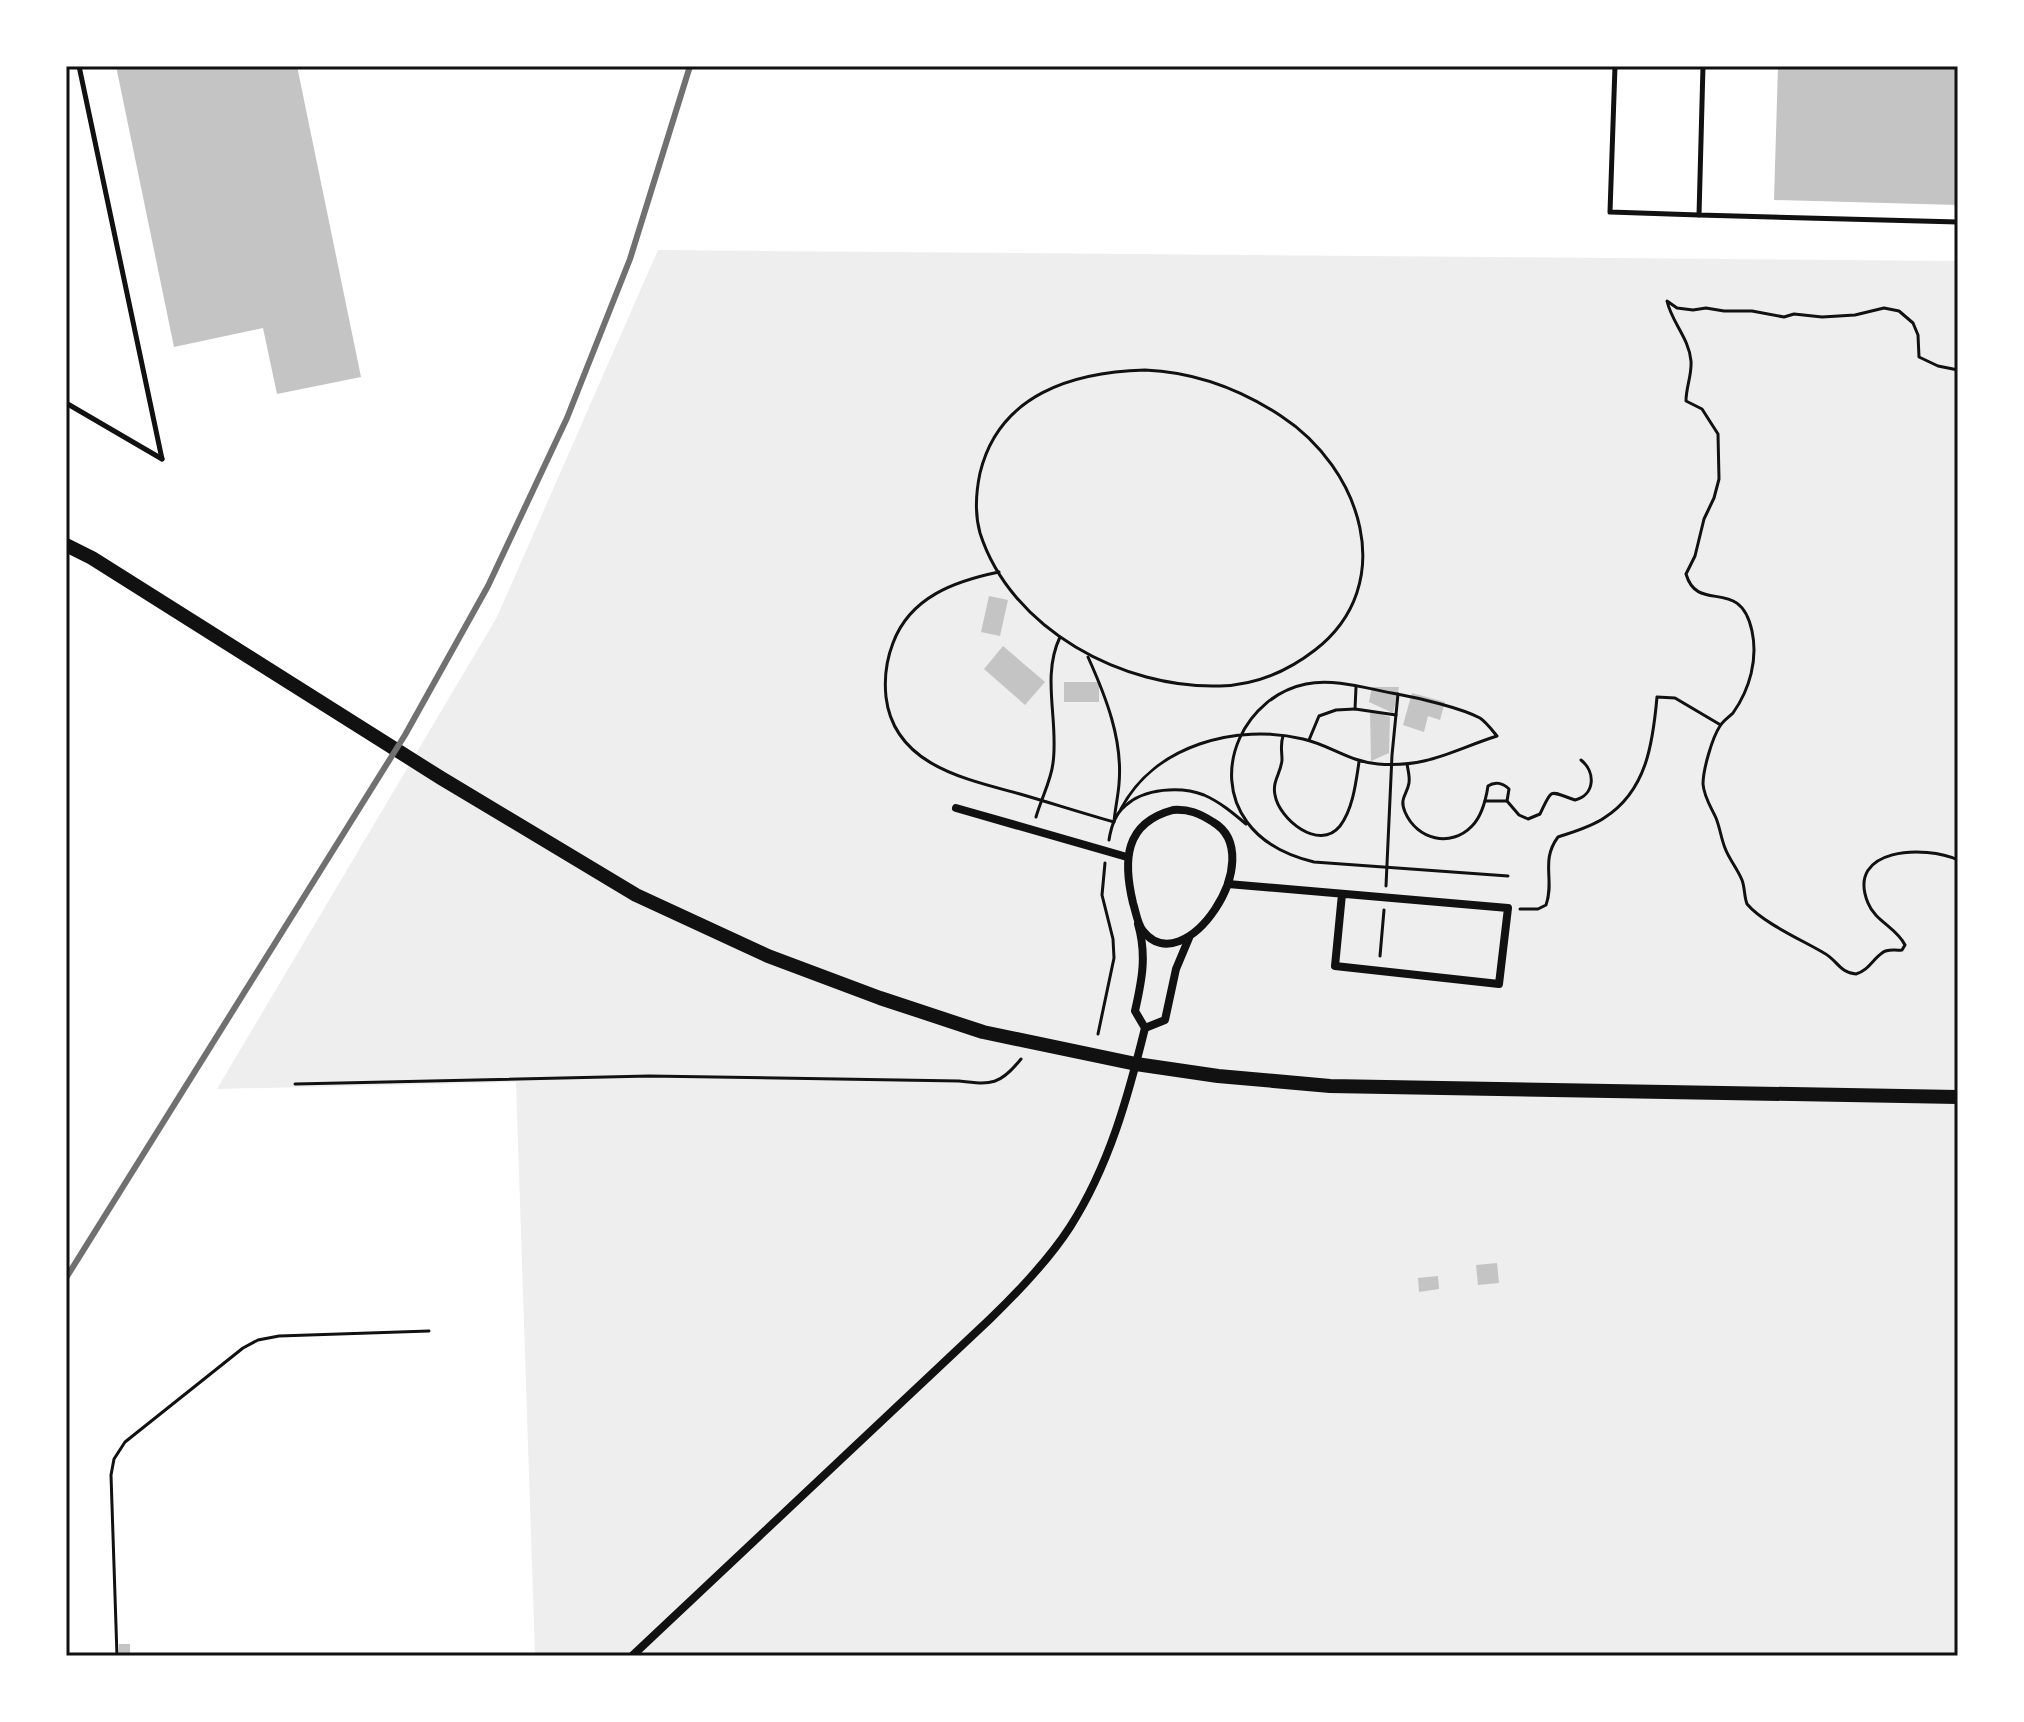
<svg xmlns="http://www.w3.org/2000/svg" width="2024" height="1722" viewBox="0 0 2024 1722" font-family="Poppins,sans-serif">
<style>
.green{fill:#eee}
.building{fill:#c4c4c4}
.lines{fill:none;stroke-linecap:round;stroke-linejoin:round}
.path{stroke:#111;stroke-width:3}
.service{stroke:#111;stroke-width:5}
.minor{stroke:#111;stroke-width:8}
.primary{stroke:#111;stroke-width:14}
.rail{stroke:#707070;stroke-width:6}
.neatline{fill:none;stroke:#111;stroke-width:3}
</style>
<rect width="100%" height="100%" fill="#fff"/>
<path class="green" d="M658,250L1958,261V1656H535L516,1082L217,1089L497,617Z"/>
<g class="building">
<path d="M116,66H297L361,377L277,394L263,328L174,347Z"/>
<path d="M1778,66H1958V205L1774,200Z"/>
<path d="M989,596L1008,600L1000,636L981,632Z"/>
<path d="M1003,646L1045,682L1025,705L984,669Z"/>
<rect x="1064" y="682" width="35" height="20"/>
<path d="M1372,687H1399L1393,713L1369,702Z"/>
<path d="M1412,693L1445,702L1440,720L1428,716L1424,732L1403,725Z"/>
<path d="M1370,710L1390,717L1389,753L1371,761Z"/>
<path d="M1497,1263L1499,1283L1478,1285L1476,1265Z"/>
<path d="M1438,1276L1439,1289L1419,1292L1418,1278Z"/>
<rect x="119" y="1644" width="11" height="12"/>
</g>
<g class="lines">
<g class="path">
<path d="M1145,370C1194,372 1240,389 1281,416C1361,468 1400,584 1315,650C1288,671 1255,685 1220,686C1124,689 1011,630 980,533C975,515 976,492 980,473C999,394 1073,372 1145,370Z"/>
<path d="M1958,370L1938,366L1919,357L1918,335L1913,323L1899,311L1884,308L1855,315L1822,317L1794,314L1784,317L1752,311H1724L1706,308L1693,310L1677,308L1667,301C1672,323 1689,338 1691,361C1692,375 1686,387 1686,401L1702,409L1718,434L1719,479L1714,498L1704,519L1695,556L1686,574C1698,615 1740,575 1752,631C1758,659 1750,689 1733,713C1729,717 1723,721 1720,726C1712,738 1703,770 1703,784C1704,797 1711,807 1716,818C1720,828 1721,838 1725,848C1729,859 1737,868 1742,880C1745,888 1744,896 1747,904C1763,923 1802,940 1824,953C1837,960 1840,973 1856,974C1869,970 1872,960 1882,953C1888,948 1895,951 1902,950L1905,945C1897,928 1875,921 1868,903C1845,847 1926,845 1958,860"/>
<path d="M999,572C955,581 910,597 893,643C886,661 884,678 886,697C894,765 965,779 1020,794C1051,803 1082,813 1114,822C1115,809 1118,797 1119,784C1123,740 1106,697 1088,657"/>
<path d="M1356,687L1355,709L1396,715"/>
<path d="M1283,736C1280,745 1282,751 1282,760C1281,773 1272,781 1275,795C1279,819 1319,852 1340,826C1353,809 1356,782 1359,762"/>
<path d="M1309,740L1319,716L1336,710L1355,709"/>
<path d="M1407,764C1408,770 1410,777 1409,783C1407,795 1399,798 1405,812C1417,840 1451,848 1472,826C1482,816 1486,799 1488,786C1495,781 1503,783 1509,789L1507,801"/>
<path d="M1485,801H1507L1519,815L1528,819L1540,814C1553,787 1548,791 1575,800C1595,795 1596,772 1581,760"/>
<path d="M1121,809C1154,745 1237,723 1303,739C1330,745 1350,762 1378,764C1427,768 1453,750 1497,736C1492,730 1486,722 1480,718C1461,708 1419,698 1397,694C1368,689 1335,678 1306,684C1246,696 1209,770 1247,822C1263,844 1289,856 1314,862L1508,876"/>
<path d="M1036,817C1041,799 1051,781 1053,763C1059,721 1041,677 1060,637"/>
<path d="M1109,840C1111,827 1115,814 1125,806C1144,788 1181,786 1204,795C1220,802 1233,813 1246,824"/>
<path d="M1386,886L1392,755L1398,694"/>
<path d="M1520,909H1538L1546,905C1555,880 1540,861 1558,837C1573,832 1591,827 1604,818C1647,791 1653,742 1657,697L1675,698L1719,724"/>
<path d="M1380,956L1384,910"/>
<path d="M1098,1034L1114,958L1113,939L1102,895L1105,863"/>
<path d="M295,1084L649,1076L959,1081C992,1085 1000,1085 1021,1059"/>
<path d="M117,1656L111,1475L114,1459L125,1442L243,1348L258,1340L279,1336L429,1331"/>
</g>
<g class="service">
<path d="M79,66L162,459"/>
<path d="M1615,66L1610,212L1699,215"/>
<path d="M1703,66L1699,215L1958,222"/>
<path d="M66,403L162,459"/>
</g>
<g class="minor">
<path d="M956,808L1127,857"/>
<path d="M1173,810C1189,809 1199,813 1213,822C1271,856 1184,984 1143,931C1137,923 1136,912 1133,903C1123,861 1124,823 1173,810Z"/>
<path d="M1228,884L1508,908L1499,984L1335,966L1342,894"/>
<path d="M1145,1028L1165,1020L1176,969L1189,938"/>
<path d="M632,1656L990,1319C1019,1291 1048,1261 1070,1227C1109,1166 1128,1097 1145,1028L1135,1011C1142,980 1147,955 1138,924"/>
</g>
<path class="primary" d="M66,545L92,558L441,778L636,895L768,956L880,998L983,1032L1136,1064L1218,1076L1330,1086L1958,1097"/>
<path class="rail" d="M66,1278L405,735L488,586L567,418L630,259L690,66"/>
</g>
<rect width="2024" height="1722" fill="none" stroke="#ffffff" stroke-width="136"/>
<rect x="68" y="68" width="1888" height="1586" class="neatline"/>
</svg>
